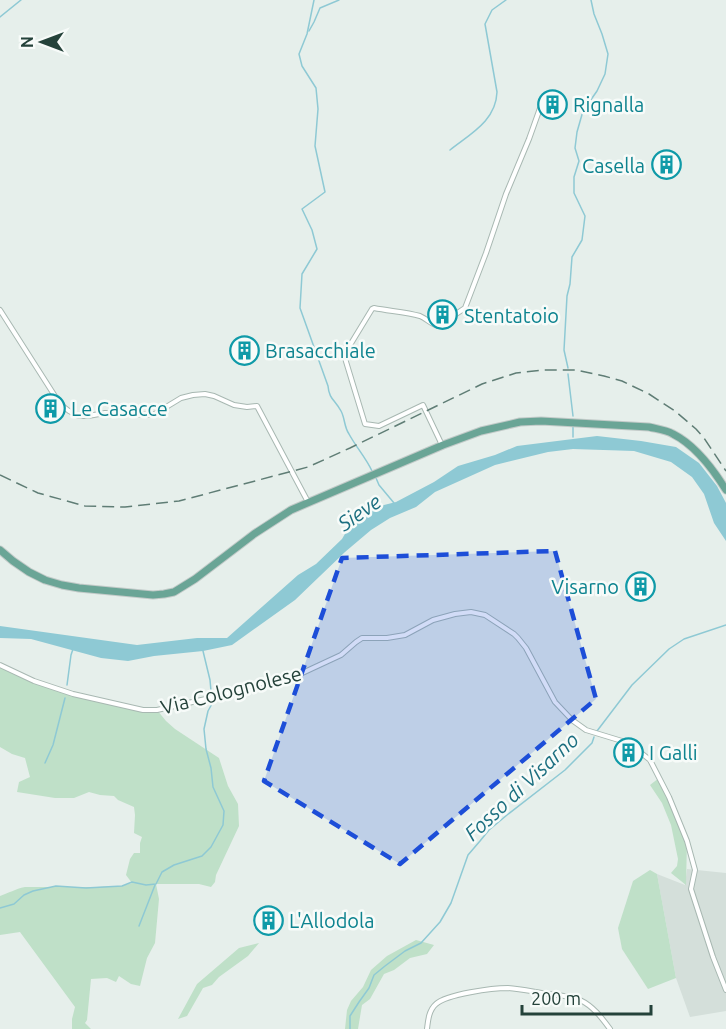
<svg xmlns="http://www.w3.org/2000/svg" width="726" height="1029" viewBox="0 0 726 1029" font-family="Ubuntu,sans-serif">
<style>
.built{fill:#d4dfda}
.green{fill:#bfe0c8}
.water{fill:#8ec9d4}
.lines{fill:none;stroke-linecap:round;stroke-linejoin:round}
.stream{stroke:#8ec9d4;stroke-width:1.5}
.street-casing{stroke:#a8b8b2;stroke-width:6}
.primary-casing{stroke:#c2cac8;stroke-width:9}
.street{stroke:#fff;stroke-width:4}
.primary{stroke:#6aa596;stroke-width:7}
.rail{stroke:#5f7d75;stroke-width:1.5;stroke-dasharray:12 6;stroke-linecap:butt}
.marked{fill:#1d4ed8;fill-opacity:0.2;stroke:#1d4ed8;stroke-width:4.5;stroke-dasharray:12 8;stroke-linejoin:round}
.labels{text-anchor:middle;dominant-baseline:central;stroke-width:5;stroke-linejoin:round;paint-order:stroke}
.culture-label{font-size:20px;fill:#0d838f;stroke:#f7fbf9;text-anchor:start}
.street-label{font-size:20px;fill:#24423a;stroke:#f7fbf9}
.water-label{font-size:21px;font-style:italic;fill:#1c6f80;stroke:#f7fbf9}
</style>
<rect width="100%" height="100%" fill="#e6efeb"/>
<path class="built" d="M687,869L726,873V1011L690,1017L676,978L657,874L685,885Z"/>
<g class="green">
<path d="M0,665L34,681L73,694L143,710H157L166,721L175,729L219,758L228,786L238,804L239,826L216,875L215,882L211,887L199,884H156L159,899L155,943L147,958L140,986L131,984L119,976L116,982L107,978L91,979L87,1020L85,1023L91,1029H72V1019L75,1007L20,932L0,935V896C9,893 15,889 25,887H96L122,886L132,883L126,875L130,859L134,853H140V843L142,837L134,833L135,815L134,807L118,800L114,796L100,795L89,792L74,798H55L17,792L19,782L30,777L25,758L12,754L0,747Z"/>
<path d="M659,778L687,841L686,885L671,873L677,866L678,859L671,825L662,803L650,785Z"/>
<path d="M650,870L657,874L676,978L648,989L622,949L618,928L633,881Z"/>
<path d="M416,940L434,945L427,954L410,958L394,970L384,974L370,999L362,1005L358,1029H345L347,1010L351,1001L363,987L371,970L387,956Z"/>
<path d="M259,943L248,956L219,977L212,985L203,988L187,1016L178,1019L197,984L239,948Z"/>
</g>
<path class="water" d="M597,436L641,441L676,447L699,463L717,486L726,503V541L714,523L704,494L692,477L671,462L634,451L573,449L548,452L495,465L435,492L416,507L390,518L371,530L345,552L295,600L232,645L203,651L154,656L128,661L101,658L31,639L0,638V626L137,645L197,638H227L298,575L316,564L342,539L353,520L372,508L396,502L434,482L458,466L495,455L517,446Z"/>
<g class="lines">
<g class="stream">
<path d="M314,0L307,34L299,54L302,66L316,88L318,109L315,146L325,192L302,209L312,230L317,249L302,274L300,308L328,386C329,399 335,400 341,411C345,418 344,427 349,434C356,447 366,458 372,471"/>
<path d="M0,17L21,0"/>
<path d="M309,31L314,22L320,8L339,0"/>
<path d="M450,150C470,134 496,121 497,92L485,24L492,10L506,0"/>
<path d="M568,368L564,350L567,296L570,284L572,257L582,240L585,216L574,193V177L579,161L575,148L577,132L583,111L597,91L605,74L608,54L602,34L594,14L591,0"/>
<path d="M568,374L573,416"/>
<path d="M573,437V426"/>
<path d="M376,478L379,485L394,503"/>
<path d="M203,651L210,680L211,691"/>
<path d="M67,685L71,655L73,649"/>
<path d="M597,731L632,685L669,649L684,639L726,625"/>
<path d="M45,763L53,745L65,698"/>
<path d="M0,908L14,904L24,895L33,891L56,886L86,888L122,886L132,882L146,885L156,884L162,872L174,865L202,856L211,847L223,825L224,811L213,787L211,768L206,749L204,729L208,711L213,702"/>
<path d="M139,926L155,885"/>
<path d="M350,1029V1016L359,1002L369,988L374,975L385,966L405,951L421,943L440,922L451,903L468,855L480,841L489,830L507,815L565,770L592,743L594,737"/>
</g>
<defs>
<g id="street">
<path d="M0,310L60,404L69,411L78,416H88L105,413L153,415L181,398L193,395L205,394L214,396L234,405L247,407L257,406L308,502"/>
<path d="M442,445L423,405L379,426L365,424L344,355L372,309L374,308C389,311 406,312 420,316C427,319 431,324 438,326L465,308L486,253L506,194L529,139L544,97"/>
<path d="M0,665L34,681L73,694L143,710H157L219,696L242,688L298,675L341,655L356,642L362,638H387L405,635L433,620L455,614L471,612L485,615L514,634L518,638L526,648L555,702L572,720L586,730L622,741L640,752L650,760L669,797L687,841L695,870L691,889L713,957L726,990"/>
<path d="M427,1029C428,1020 429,1010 436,1004C447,994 493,988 508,988C521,989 535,992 549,994C559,995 571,996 580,1000C593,1006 602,1018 610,1029"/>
</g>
<path id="primary" d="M0,550L13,561L29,572L45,580L62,585L79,588L153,595L164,594L174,592L195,579L254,534L291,510L443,445L481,431L520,422L541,421L649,427C657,429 666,430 673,434C695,445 713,469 726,490"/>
</defs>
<use href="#street" class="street-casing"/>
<use href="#primary" class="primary-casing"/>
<use href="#street" class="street"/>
<use href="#primary" class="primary"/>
<path class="rail" d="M0,475L38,493L85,506L125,507L179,501L308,467L350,448L482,384L516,373L544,370H576L604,376L622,381L649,394L675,411L696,429L704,438L726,471"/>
</g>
<path class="marked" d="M555,551L596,699L400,864L264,781L342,558Z"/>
<defs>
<symbol id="building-ring" viewBox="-11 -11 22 22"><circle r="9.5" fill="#f7fbf9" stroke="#0f9aa8" stroke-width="1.5"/><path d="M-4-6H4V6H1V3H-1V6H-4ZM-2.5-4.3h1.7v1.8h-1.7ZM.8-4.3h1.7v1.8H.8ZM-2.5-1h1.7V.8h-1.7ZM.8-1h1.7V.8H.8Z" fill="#0f9aa8"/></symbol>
</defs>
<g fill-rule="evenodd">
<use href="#building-ring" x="536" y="88" width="33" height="33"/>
<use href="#building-ring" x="650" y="148" width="33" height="33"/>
<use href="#building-ring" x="426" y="298" width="33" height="33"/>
<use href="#building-ring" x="228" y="334" width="33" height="33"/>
<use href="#building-ring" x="34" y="392" width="33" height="33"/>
<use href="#building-ring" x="624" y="570" width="33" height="33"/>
<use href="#building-ring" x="612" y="736" width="33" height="33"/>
<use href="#building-ring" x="252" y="904" width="33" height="33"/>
</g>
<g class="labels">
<g class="culture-label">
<text x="573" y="104">Rignalla</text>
<text x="645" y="165" text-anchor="end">Casella</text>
<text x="464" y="315">Stentatoio</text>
<text x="265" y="350">Brasacchiale</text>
<text x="71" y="408">Le Casacce</text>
<text x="619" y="586" text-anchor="end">Visarno</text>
<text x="649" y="752">I Galli</text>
<text x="289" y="920">L'Allodola</text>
</g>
<g class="street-label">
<text transform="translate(231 690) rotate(-14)">Via Colognolese</text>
</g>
<g class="water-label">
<text transform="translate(359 512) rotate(-35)">Sieve</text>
<text transform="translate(521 786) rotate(-43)">Fosso di Visarno</text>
</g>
</g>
<g transform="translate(42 42) rotate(270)" stroke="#f7fbf9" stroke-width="4.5" paint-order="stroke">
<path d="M0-4.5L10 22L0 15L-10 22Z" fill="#24423a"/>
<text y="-9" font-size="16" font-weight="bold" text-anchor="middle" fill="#24423a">N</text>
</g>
<path d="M522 1005v9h129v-9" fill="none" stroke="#24423a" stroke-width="3"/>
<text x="531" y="1005" font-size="18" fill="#24423a" stroke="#f7fbf9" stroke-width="4.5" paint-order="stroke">200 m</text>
</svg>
